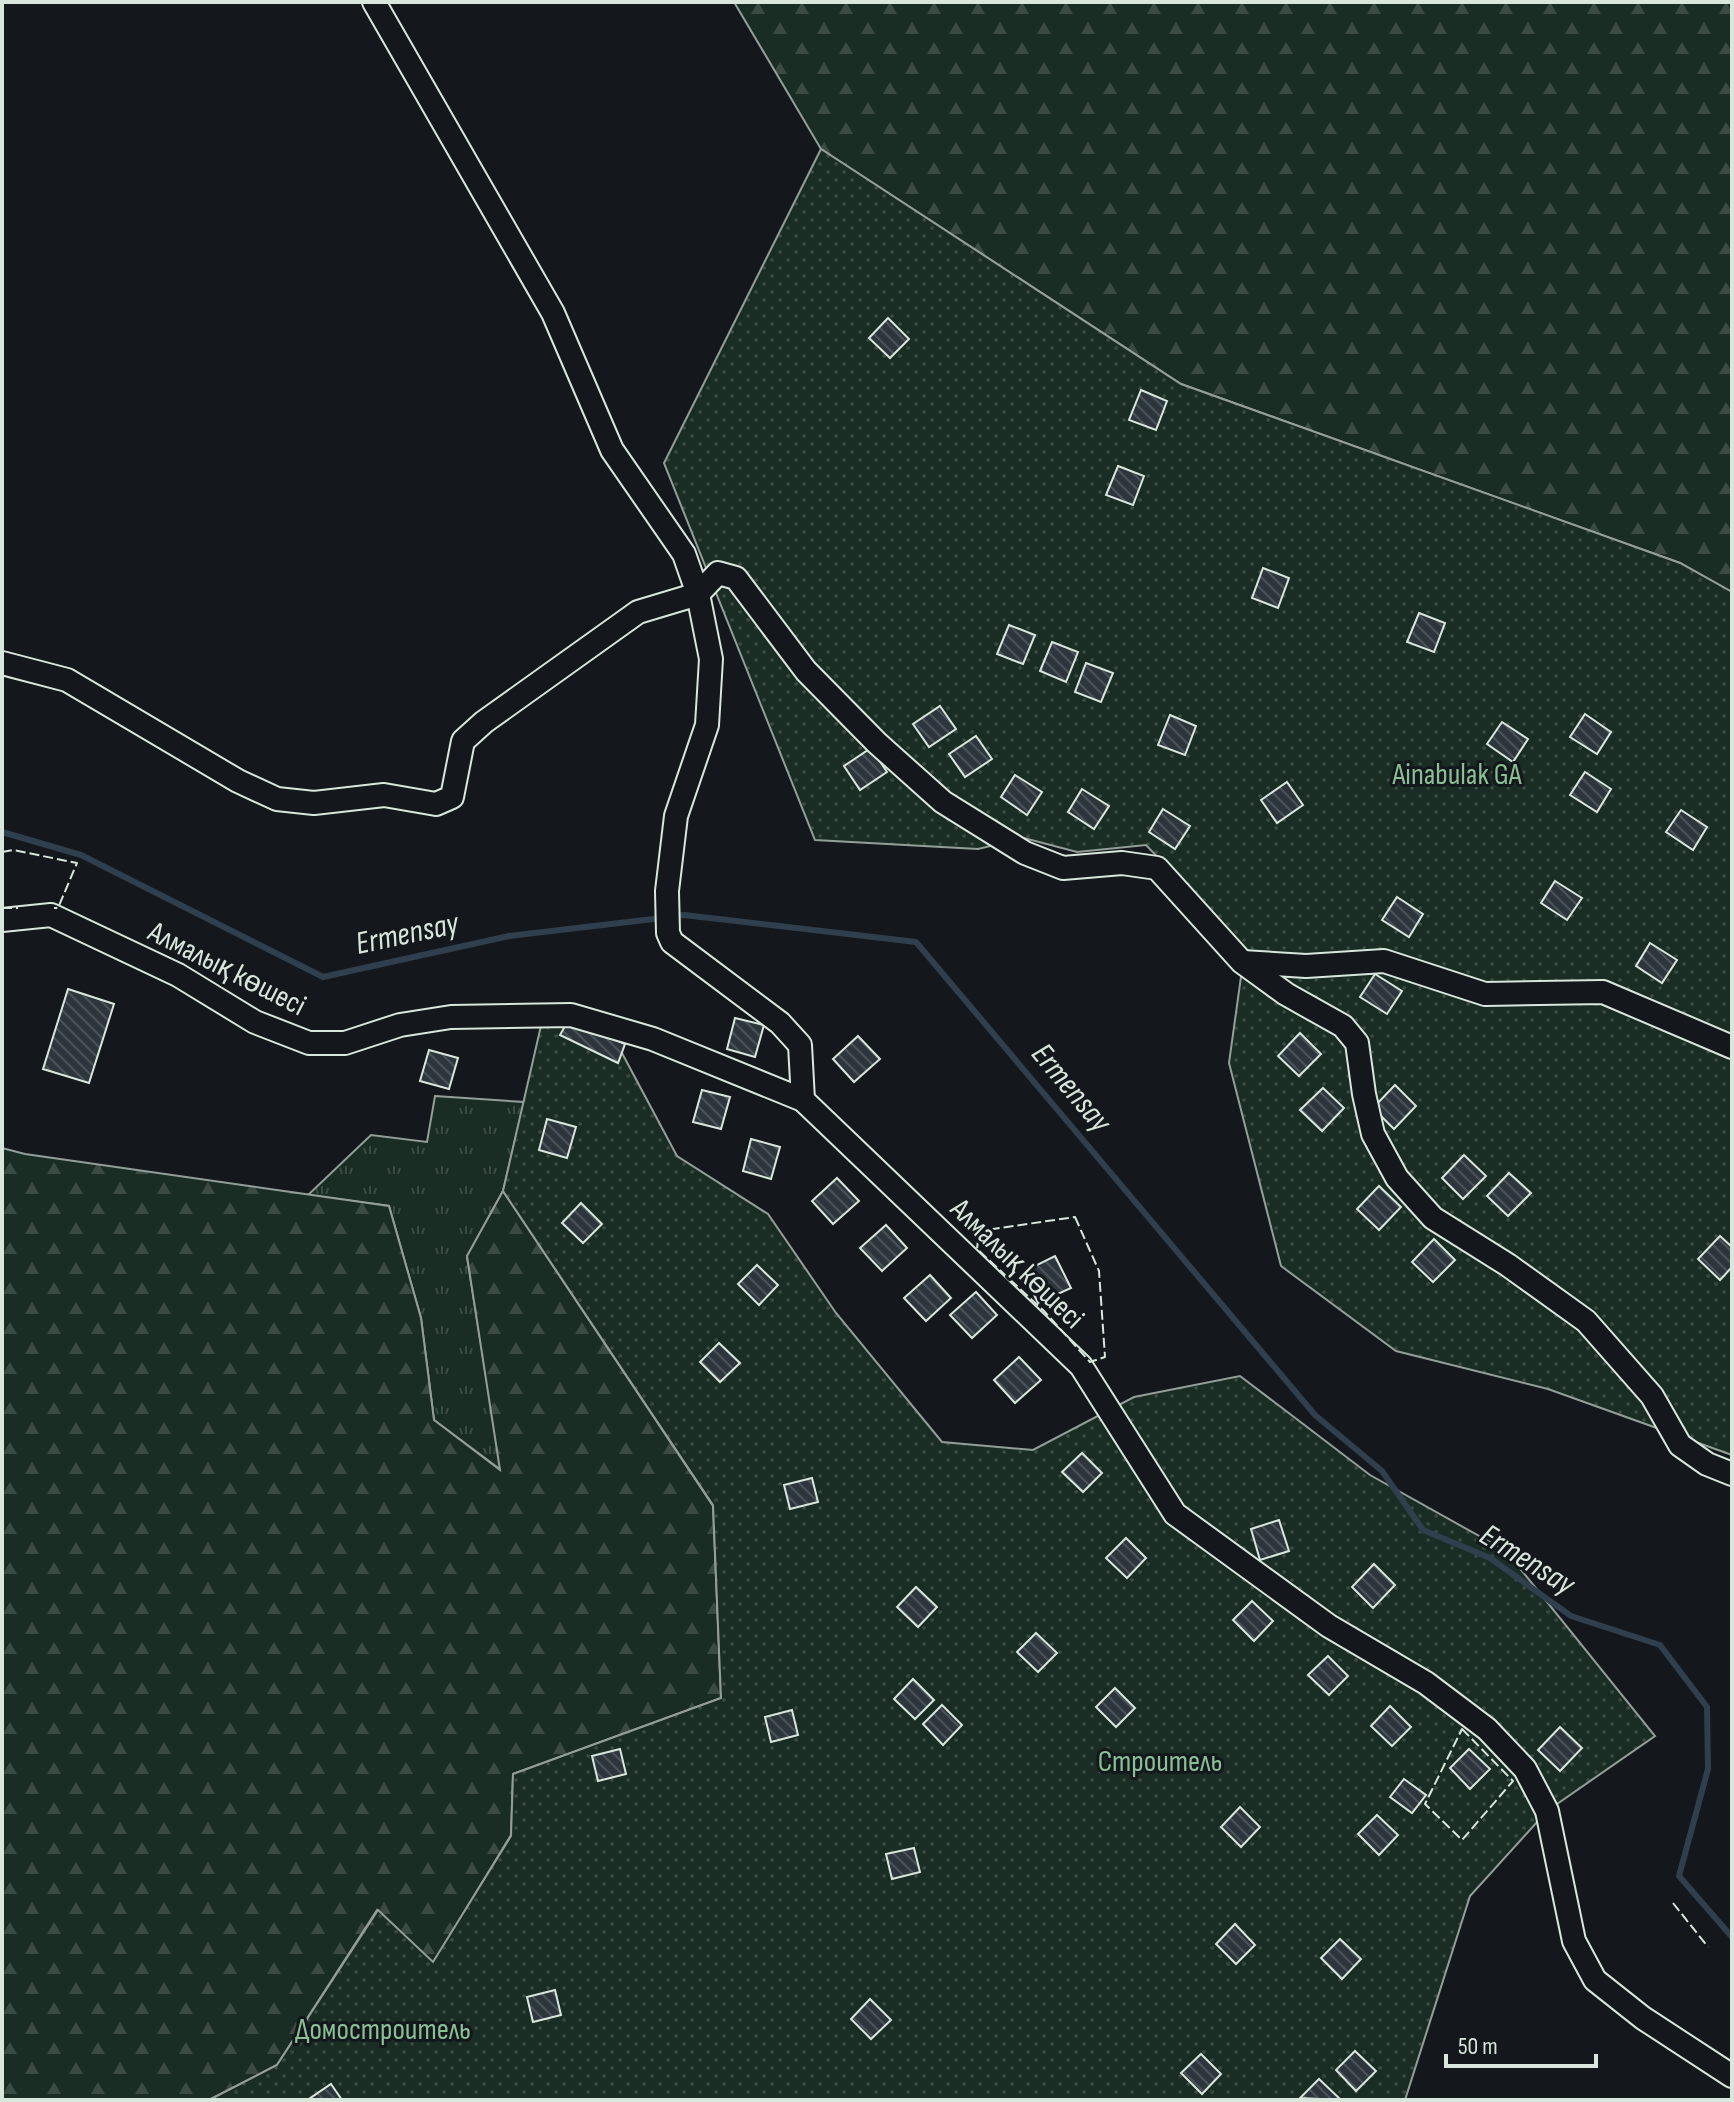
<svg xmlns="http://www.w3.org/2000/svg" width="1734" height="2102" viewBox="0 0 1734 2102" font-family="'Sofia Sans Condensed',sans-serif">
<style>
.grass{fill:url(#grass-tufts);stroke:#939e99;stroke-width:2}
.forest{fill:url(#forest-firs);stroke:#939e99;stroke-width:2}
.garden{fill:url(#garden-dots);stroke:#939e99;stroke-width:2}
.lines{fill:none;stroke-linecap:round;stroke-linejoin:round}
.stream{stroke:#2f3f4d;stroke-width:6}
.building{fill:url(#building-back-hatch);stroke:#d8e6dc;stroke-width:2}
.minor-casing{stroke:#d8e6dc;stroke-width:26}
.minor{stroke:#14181c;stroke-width:22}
.fence{stroke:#d8e6dc;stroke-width:2;stroke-dasharray:10 4;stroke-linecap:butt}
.labels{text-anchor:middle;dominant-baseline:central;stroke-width:6;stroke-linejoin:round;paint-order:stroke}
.park-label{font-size:30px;fill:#8ac095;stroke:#14181c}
.street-label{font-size:30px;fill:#d8e6dc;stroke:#14181c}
.water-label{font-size:32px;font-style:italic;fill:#d8e6dc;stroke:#14181c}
</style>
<defs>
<pattern id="grass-tufts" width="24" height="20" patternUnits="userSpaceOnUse" patternTransform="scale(2)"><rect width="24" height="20" fill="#1a2d24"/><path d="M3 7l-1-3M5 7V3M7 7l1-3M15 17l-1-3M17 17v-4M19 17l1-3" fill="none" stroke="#3b4b43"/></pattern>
<pattern id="forest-firs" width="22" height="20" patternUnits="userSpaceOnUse" patternTransform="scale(2)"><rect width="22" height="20" fill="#1a2d24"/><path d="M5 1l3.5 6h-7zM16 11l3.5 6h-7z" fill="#3b4b43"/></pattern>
<pattern id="garden-dots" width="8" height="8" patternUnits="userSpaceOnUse" patternTransform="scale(2)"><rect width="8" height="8" fill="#1a2d24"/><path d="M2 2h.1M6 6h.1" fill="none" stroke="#3b4b43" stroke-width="1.8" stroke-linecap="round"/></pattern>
<pattern id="building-back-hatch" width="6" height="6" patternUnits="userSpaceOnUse" patternTransform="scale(2)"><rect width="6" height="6" fill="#2c363c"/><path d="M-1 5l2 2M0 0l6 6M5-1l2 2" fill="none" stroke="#4a5358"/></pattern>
</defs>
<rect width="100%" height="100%" fill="#14181c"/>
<path class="grass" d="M435,1096L524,1102L503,1191L467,1257L501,1470L434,1420L421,1318L389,1206L308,1195L371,1135L427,1142Z"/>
<g class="forest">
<path d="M734,2H1732V592L1680,563L1181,384L821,149Z"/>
<path d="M2,1148L25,1154L389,1206L421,1318L434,1420L500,1470L467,1256L503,1191L713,1506L721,1698L513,1774L511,1835L433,1963L377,1910L277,2065L209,2100H2Z"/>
</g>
<g class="garden">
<path d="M821,149L1181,384L1680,563L1732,592V1455L1548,1389L1396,1351L1281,1266L1229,1063L1245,948L1146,845L1077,852L1024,838L978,849L815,840L664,463Z"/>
<path d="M543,1017L607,1025L677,1156L768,1214L836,1313L942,1442L1033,1450L1134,1397L1240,1376L1370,1475L1506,1551L1655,1736L1547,1811L1470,1896L1405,2100H209L277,2065L378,1910L433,1962L511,1836L513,1774L721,1698L713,1505L503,1191Z"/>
</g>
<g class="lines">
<g class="stream">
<path d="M2,832L81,855L323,977L509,936L662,918"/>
<path d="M673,916L684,915L916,942L1315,1415L1382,1471L1423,1530L1490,1558L1571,1616L1660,1645L1707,1707L1708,1769L1679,1876L1732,1937"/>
</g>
</g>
<g class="building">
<path d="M888,318L909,339L890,358L869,338Z"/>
<path d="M1141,390L1167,401L1156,430L1129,420Z"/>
<path d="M1118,466L1144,476L1133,505L1106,495Z"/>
<path d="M1263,568L1289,578L1278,608L1252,598Z"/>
<path d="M1419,613L1445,623L1434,652L1407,642Z"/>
<path d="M1009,625L1035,635L1023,664L997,654Z"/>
<path d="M1052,642L1078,652L1066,682L1040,671Z"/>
<path d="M1086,663L1113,673L1101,702L1075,692Z"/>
<path d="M940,706L956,729L929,747L913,724Z"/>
<path d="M1585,714L1611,732L1597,754L1570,737Z"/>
<path d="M1170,715L1196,726L1185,755L1158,745Z"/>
<path d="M1502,722L1528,739L1513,762L1487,744Z"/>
<path d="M976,736L992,759L965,777L949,754Z"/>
<path d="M871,748L887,772L860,790L844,766Z"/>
<path d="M1585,772L1611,789L1597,812L1570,795Z"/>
<path d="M1015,775L1042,792L1027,815L1001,797Z"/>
<path d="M1287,782L1303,805L1277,823L1261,800Z"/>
<path d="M1082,789L1109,806L1094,829L1068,812Z"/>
<path d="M1163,809L1190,826L1175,849L1149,832Z"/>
<path d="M1681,810L1707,827L1693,850L1666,832Z"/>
<path d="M1555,881L1582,898L1567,920L1541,903Z"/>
<path d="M1397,897L1423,914L1409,937L1382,920Z"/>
<path d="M1650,943L1677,960L1662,983L1636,966Z"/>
<path d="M1375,974L1402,991L1387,1014L1360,997Z"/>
<path d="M68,989L114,1004L89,1083L43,1069Z"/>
<path d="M735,1018L764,1025L755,1057L727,1049Z"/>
<path d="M569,1019L625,1044L618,1063L560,1035Z"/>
<path d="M1300,1033L1321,1054L1299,1076L1278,1056Z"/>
<path d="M858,1036L880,1059L854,1082L833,1059Z"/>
<path d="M429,1050L458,1058L449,1089L420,1081Z"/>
<path d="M1395,1085L1416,1106L1394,1129L1373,1108Z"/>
<path d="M1323,1088L1344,1108L1322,1131L1300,1110Z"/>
<path d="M702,1090L730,1097L721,1129L693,1122Z"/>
<path d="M547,1119L576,1127L567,1158L539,1150Z"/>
<path d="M751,1139L780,1147L771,1179L743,1171Z"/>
<path d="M1464,1155L1486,1176L1463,1199L1442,1178Z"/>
<path d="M1509,1173L1531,1193L1508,1216L1487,1196Z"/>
<path d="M837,1178L859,1201L833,1224L812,1201Z"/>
<path d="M1379,1186L1401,1207L1379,1230L1357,1209Z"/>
<path d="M581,1203L602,1224L583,1243L562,1223Z"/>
<path d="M886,1225L907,1248L882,1271L860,1248Z"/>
<path d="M1720,1236L1732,1247V1267L1720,1280L1698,1259Z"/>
<path d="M1434,1239L1455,1260L1433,1282L1412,1262Z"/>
<path d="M1055,1256L1071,1288L1038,1303L1023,1272Z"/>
<path d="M757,1265L778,1285L759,1305L738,1284Z"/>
<path d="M930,1275L951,1298L926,1321L904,1298Z"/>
<path d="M976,1292L997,1315L972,1338L950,1315Z"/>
<path d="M719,1343L740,1363L720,1382L700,1362Z"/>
<path d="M1019,1357L1041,1380L1015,1403L994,1380Z"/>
<path d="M1082,1453L1102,1473L1083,1492L1062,1472Z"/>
<path d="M812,1478L818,1502L790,1509L784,1485Z"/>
<path d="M1279,1520L1289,1551L1260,1560L1251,1529Z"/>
<path d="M1126,1538L1146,1558L1127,1578L1106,1558Z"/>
<path d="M1374,1564L1395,1585L1373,1608L1352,1587Z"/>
<path d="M916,1587L937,1607L918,1627L897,1607Z"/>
<path d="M1252,1601L1273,1621L1254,1641L1233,1620Z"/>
<path d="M1036,1633L1057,1653L1038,1672L1017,1652Z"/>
<path d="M1328,1656L1348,1676L1329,1695L1308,1675Z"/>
<path d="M913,1679L934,1700L915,1719L894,1699Z"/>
<path d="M1115,1688L1135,1708L1116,1727L1096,1707Z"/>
<path d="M942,1705L962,1725L943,1745L923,1724Z"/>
<path d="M1390,1706L1411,1727L1392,1746L1371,1726Z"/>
<path d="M792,1710L798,1735L771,1742L765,1717Z"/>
<path d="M1560,1727L1582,1748L1560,1771L1538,1750Z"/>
<path d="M620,1749L626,1774L598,1781L592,1756Z"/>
<path d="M1469,1749L1490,1769L1470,1789L1450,1768Z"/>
<path d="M1404,1779L1426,1795L1412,1813L1390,1797Z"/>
<path d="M1240,1807L1260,1827L1241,1847L1221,1827Z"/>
<path d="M1377,1815L1398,1835L1379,1855L1358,1834Z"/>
<path d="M914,1848L920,1872L892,1879L886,1854Z"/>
<path d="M1235,1924L1255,1945L1236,1964L1216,1944Z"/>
<path d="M1340,1939L1361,1959L1342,1979L1321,1958Z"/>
<path d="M555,1990L561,2015L533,2022L527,1997Z"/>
<path d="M870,1999L891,2020L871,2039L851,2019Z"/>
<path d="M1355,2051L1376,2071L1356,2091L1336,2070Z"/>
<path d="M1201,2054L1221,2074L1202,2094L1181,2073Z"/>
<path d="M1319,2079L1340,2099L1339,2100L1300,2098Z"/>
<path d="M331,2084L342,2100H310L309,2099Z"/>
</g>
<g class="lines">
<defs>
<g id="minor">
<path d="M374,2L553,313L612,450L684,554L698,594L711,659L707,725L676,816L667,891L668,933L672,942L780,1023L800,1045L803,1100"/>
<path d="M2,663L67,680L238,781L277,799L314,803L384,795L436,804L452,797L463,741L484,722L638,612L698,594L718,573L736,578L806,671L877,743L943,802L1025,853L1063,868L1122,863L1157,868L1242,962L1286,994L1343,1026L1357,1043L1364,1094L1373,1134L1397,1178L1433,1218L1508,1265L1586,1321L1652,1396L1680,1445L1707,1464L1732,1474"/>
<path d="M2,920L51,915L178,975L255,1022L309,1043H345L400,1025L451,1017L571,1015L653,1039L803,1100L1081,1366L1175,1514L1329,1626L1426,1683L1487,1729L1525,1769L1547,1811L1574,1941L1595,1980L1643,2018L1732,2076"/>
<path d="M1243,962L1306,966L1384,961L1485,994L1603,992L1732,1047"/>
</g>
</defs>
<use href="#minor" class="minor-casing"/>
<use href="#minor" class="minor"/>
<g class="fence">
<path d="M2,852L13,850L77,863L58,908H54"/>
<path d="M2,908H18"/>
<path d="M1075,1217L1099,1271L1105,1357L1090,1362L1044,1311L977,1249L979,1231Z"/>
<path d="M1462,1729L1513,1781L1462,1840L1425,1804Z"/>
<path d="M1673,1903L1708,1947"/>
</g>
</g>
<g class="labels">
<g class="park-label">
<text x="1457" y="775">Ainabulak GA</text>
<text x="1160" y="1762">Строитель</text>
<text x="383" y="2030">Домостроитель</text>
</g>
<g class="street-label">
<text transform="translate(227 969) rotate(27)">Алмалық көшесі</text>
<text transform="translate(1017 1264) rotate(44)">Алмалық көшесі</text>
</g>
<g class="water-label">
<text transform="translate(407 934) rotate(-12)">Ermensay</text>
<text transform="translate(1071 1088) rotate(50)">Ermensay</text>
<text transform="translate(1527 1560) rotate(32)">Ermensay</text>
</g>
</g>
<rect width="1734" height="2102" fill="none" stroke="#d8e6dc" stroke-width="8"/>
<path d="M1446 2054v12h150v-12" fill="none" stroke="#d8e6dc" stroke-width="4"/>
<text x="1458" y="2054" font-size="24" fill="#d8e6dc" stroke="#14181c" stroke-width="6" paint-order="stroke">50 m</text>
</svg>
